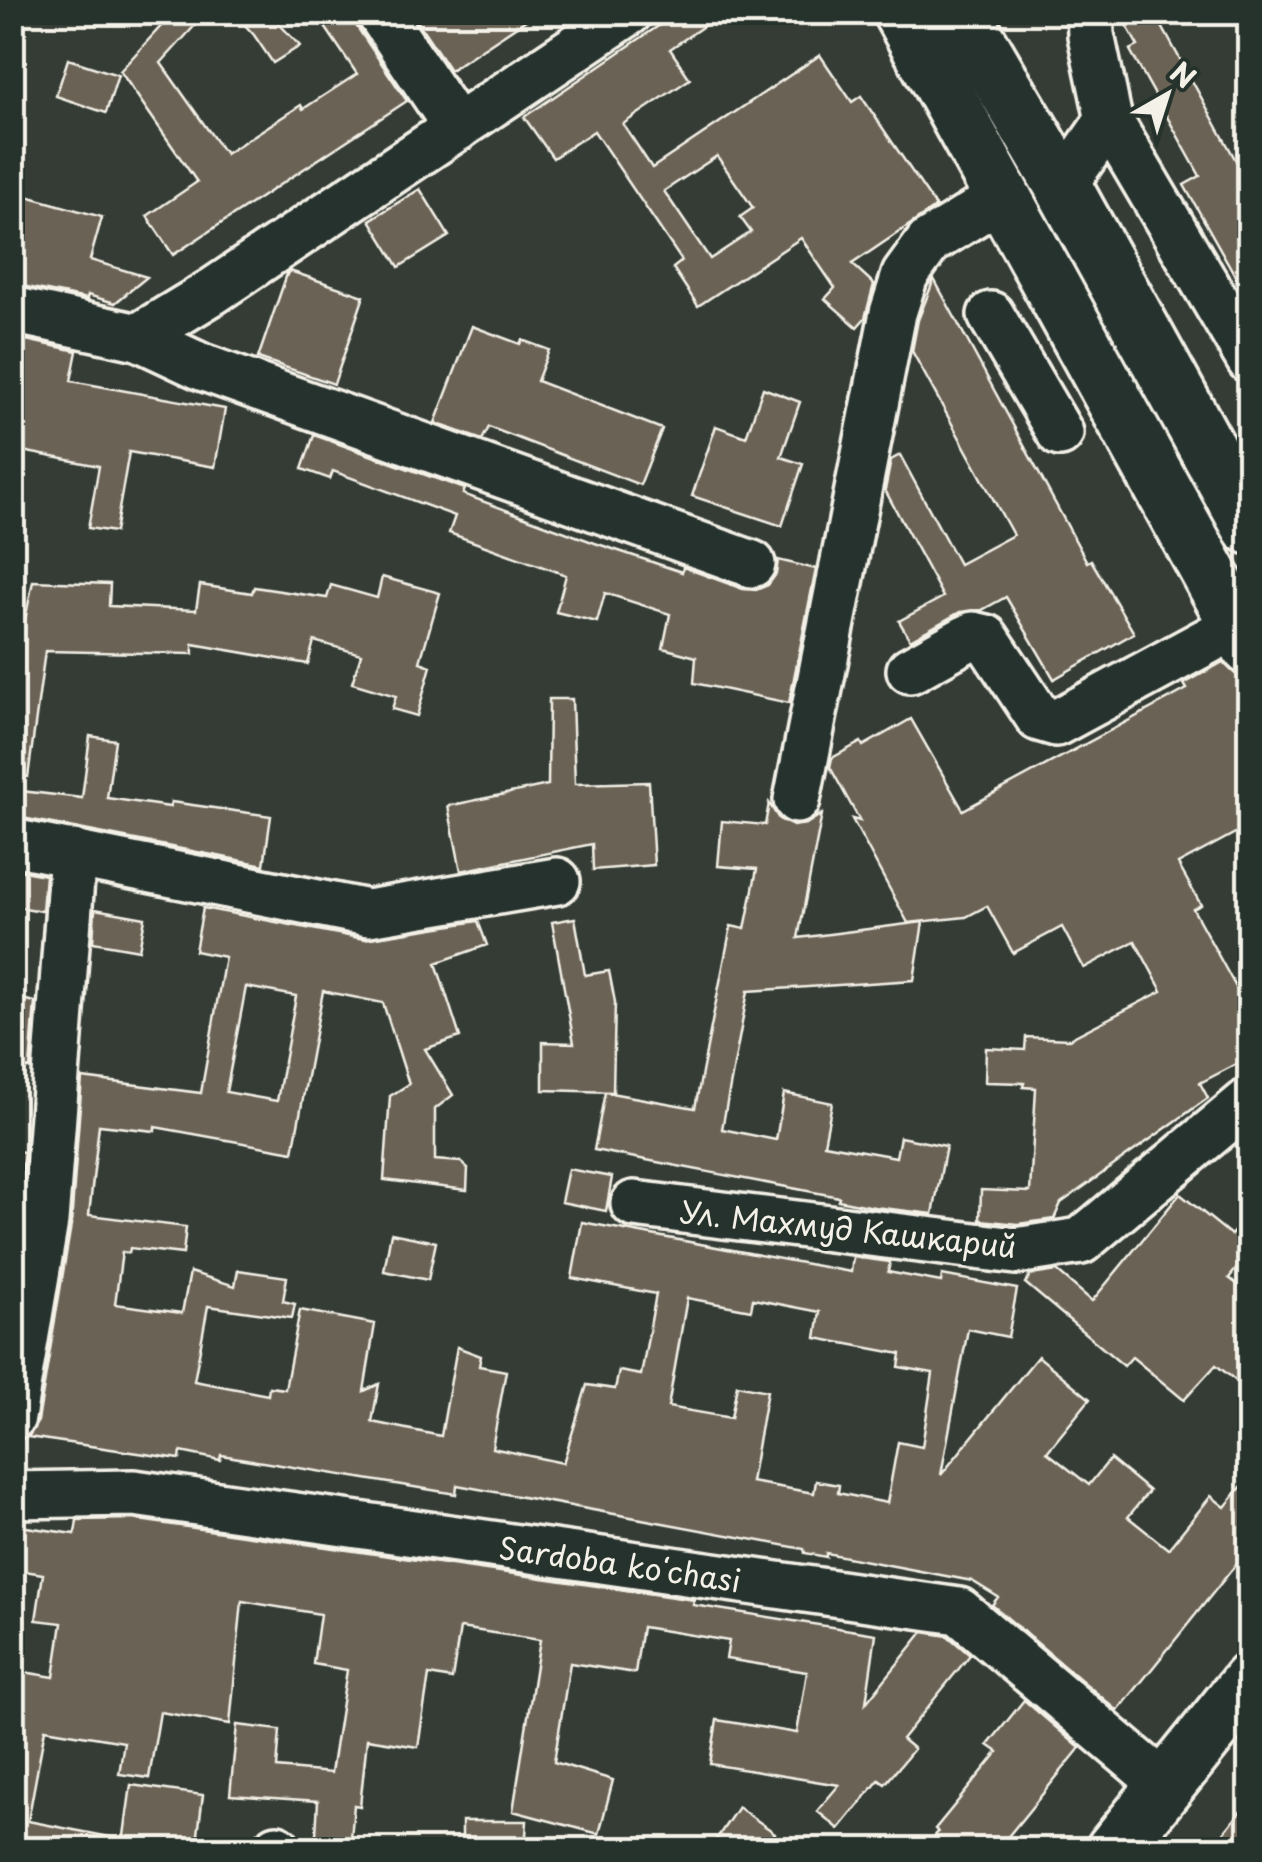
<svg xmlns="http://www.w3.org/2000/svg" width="1262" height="1862" viewBox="0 0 1262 1862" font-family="'Playpen Sans',sans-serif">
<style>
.building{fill:#6b6254;stroke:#f4f1e8;stroke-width:2.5;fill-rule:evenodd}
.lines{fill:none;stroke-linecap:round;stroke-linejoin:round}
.minor-casing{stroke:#f4f1e8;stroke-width:52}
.major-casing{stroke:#f4f1e8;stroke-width:62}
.highway-casing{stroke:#f4f1e8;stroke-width:62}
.minor{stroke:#26332d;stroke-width:45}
.major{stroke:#26332d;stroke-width:55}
.highway{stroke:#26332d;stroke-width:55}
.labels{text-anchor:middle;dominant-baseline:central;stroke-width:8;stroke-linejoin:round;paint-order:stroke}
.street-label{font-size:30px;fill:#f4f1e8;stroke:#26332d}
</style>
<rect width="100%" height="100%" fill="#343c35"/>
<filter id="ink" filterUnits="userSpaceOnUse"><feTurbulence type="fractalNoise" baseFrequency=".01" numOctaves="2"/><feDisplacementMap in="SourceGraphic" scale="20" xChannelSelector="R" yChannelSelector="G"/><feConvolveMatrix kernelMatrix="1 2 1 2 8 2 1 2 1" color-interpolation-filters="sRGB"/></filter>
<g filter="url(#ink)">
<g class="building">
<path d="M174,12H207L161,63L225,154L301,105L303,109L357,74L315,12H353L357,27L407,101L173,255L147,216L197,182L120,71Z"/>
<path d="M233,12H268L300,46L273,63L254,35Z"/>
<path d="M411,12H538L450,70Z"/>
<path d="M679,12H724L670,49L690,79L623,124L652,168L820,55L852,102L861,96L936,207L852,264L874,284L865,318L857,327L825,299L835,288L801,238L698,306L673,268L682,261L594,131L553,158L524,117ZM717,156L753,208L740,217L751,232L710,259L664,191Z"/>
<path d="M1119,12H1154L1250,186V302L1184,185L1200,176L1130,50L1138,46Z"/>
<path d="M68,59L118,75L106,113L56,96Z"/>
<path d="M420,189L449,236L399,267L370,220Z"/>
<path d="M12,192L102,217L90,260L147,277L115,303L88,295L87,299L12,284Z"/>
<path d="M290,271L364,296L334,384L258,358L287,274Z"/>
<path d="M934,279L1087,562L1091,560L1134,633L1054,679L1006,597L982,610L960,612L910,640L899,621L943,597L885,490L891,460L900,455L959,564L1013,535L912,351L918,320Z"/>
<path d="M472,326L520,344L522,340L549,350L537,381L662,429L640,485L489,427L482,440L435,423Z"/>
<path d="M12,337L77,351L71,381L225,409L215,467L129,452L115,532L88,528L99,466L12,449Z"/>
<path d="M763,388L800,402L781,457L803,464L782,526L692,496L716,426L746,437Z"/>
<path d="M314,435L465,489L463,494L595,543L682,572L683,567L743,589L756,590L768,585L776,574L778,560L816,569L789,703L694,683L696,657L663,648L670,614L605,593L597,622L556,612L566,575L449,533L455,516L333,471L330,479L302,469Z"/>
<path d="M382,577L440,593L420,662L431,666L417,716L392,709L396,696L352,683L361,654L314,641L308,664L193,644V654L45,651L28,777L12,776V683L33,581L110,584L109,606L196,610L200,585L252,593L254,587L327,598L331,585L377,598Z"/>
<path d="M1223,662L1235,674L1250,678V825L1178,864L1201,905L1193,909L1250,1013V1057L1200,1083L1208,1098L1061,1203L1054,1219L1018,1224L980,1220L981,1190L1030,1192L1036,1088L1023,1087L1024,1083L985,1082L986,1048L1025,1050L1026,1037L1069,1039L1162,991L1135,941L1084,968L1062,927L1013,953L987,906L966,917L908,923L852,819L860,821L830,767L832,758L861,742L863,746L911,719L963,810L1187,689L1184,684Z"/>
<path d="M549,699H572L575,784L649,782L654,865L593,870L592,844L461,871L448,806L548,785Z"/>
<path d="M90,736L115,740L107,798L170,807L171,802L271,816L264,865L12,816V790L82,798Z"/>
<path d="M769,803L779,819L793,826L806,824L822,814L798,938L923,922L914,980L748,991L722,1129L776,1140L784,1093L832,1103L824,1144L896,1157L900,1137L946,1146L933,1214L874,1207L838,1200L839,1197L594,1150L605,1092L695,1108L731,926L745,929L757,869L718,866L722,821L765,825Z"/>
<path d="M12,869L45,875L42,911L12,906Z"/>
<path d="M203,908L364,939L478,921L487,945L436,963L460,1037L425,1049L453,1095L435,1109V1160L461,1162L468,1168L467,1190L384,1180L390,1096L409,1084L383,1003L323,991L293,1152L155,1127V1131L99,1125L89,1215L186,1227L183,1254L130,1248L129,1253L122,1252L115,1304L182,1313L190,1272L235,1286L238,1270L287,1277L283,1301L295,1304L292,1318L208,1306L194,1381L268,1395L269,1387L285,1389L300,1310L375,1324L364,1391L379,1384L372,1422L441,1436L457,1347L481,1356L479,1366L506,1371L492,1448L563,1463L587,1385L615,1389L619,1371L641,1375L656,1294L572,1278L582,1222L851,1272L853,1257L890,1262L888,1272L941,1282L942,1275L1017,1289L1008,1337L968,1329L941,1475L1038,1356L1090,1399L1047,1452L1089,1485L1110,1459L1149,1491L1128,1517L1168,1549L1211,1496L1225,1507L1250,1476V1547L1118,1711L992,1605L998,1597L972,1581L826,1553V1557L805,1553L804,1549L457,1485L456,1494L221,1455L220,1460L181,1452L180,1459L28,1437L38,1421L71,1225L82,1078L201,1093L225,957L195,951ZM246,987L296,996L277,1101L226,1092ZM687,1298L751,1310L753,1299L820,1312L816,1338L901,1354L899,1367L933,1373L922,1447L898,1442L887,1503L838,1493L839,1485L816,1481L814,1493L751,1482L767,1391L737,1385L731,1418L668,1407Z"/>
<path d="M95,909L145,918L139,950L93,942Z"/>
<path d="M575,918L585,975L609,971L615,1002L613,1092L543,1090V1042L574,1043L552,922Z"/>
<path d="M12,997L35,1002L30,1069L12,1065Z"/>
<path d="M12,1150L24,1152L12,1256Z"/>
<path d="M568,1169L612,1177L606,1211L561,1202Z"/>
<path d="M1180,1194L1231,1235L1250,1212V1252L1229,1278L1250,1294V1362L1235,1380L1216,1365L1184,1400L1132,1357L1124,1366L1025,1283L1031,1275L1057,1271L1092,1301Z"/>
<path d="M391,1233L436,1242L428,1280L384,1271Z"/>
<path d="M132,1519L694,1600L693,1605L876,1634L866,1703L923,1632L948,1636L970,1655L902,1739L914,1749L885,1784L879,1780L839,1829L817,1811L839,1785L710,1764L717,1720L797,1733L807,1672L726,1659L729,1641L642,1627L635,1673L570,1663L554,1762L613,1780L599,1834L513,1811L540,1640L460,1628L452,1679L429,1675L418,1747L367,1739L360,1806L354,1805L350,1850H315L318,1801L230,1795L237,1725L280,1730L277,1768L331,1773L347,1670L313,1664L320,1614L242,1601L230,1724L160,1712L149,1778L119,1774L124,1742L45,1729L28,1821L110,1837L109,1850H12V1670L54,1677L62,1623L36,1620L43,1574L12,1569V1525L75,1534L77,1520Z"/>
<path d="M1024,1700L1080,1748L997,1850H923L938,1832L935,1829L998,1752L988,1745Z"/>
<path d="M131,1785L203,1795L196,1850H122Z"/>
<path d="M1250,1800V1850H1210Z"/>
<path d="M738,1807L775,1833L764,1850H709Z"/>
<path d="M462,1821H527L525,1850H462Z"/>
</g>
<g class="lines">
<defs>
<g id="minor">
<path d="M379,12L457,128"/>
<path d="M1109,120L1250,360"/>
<path d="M1063,186L1109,120L1091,35L1090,12"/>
<path d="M12,310L138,337L212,292L629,12"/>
<path d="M991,315L1060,433"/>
<path d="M138,337L202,367L752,564"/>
<path d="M910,670L973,635L986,638L1039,718L1056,723L1237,625"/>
<path d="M797,800L893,313L905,275L929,242L1003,196"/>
<path d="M12,842L368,913L557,881"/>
<path d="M634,1204L1016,1251L1081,1241L1250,1100"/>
<path d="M12,1417L45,1221L73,853"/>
<path d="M12,1495L134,1493L959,1611L1166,1786"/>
<path d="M277,1850V1848"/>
</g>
<path id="major" d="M1114,1850L1250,1681"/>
<g id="highway">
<path d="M901,12L1250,647"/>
<path d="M961,12L1063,186L1250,526"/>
</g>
</defs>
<use href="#minor" class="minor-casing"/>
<use href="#major" class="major-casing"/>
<use href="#highway" class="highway-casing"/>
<use href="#minor" class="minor"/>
<use href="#major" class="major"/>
<use href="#highway" class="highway"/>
</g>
</g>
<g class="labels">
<g class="street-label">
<text transform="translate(848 1228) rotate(6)">Ул. Махмуд Кашкарий</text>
<text transform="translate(620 1563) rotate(8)">Sardoba koʻchasi</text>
</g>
</g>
<rect width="1262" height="1862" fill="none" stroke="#26332d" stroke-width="50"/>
<rect x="25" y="25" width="1212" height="1812" fill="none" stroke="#f4f1e8" stroke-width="4" filter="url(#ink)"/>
<g transform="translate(1167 95) rotate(39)" stroke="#26332d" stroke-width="8" paint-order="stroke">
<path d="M0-8L18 38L0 25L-18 38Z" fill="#f4f1e8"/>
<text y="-15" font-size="28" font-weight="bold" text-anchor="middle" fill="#f4f1e8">N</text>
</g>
</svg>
